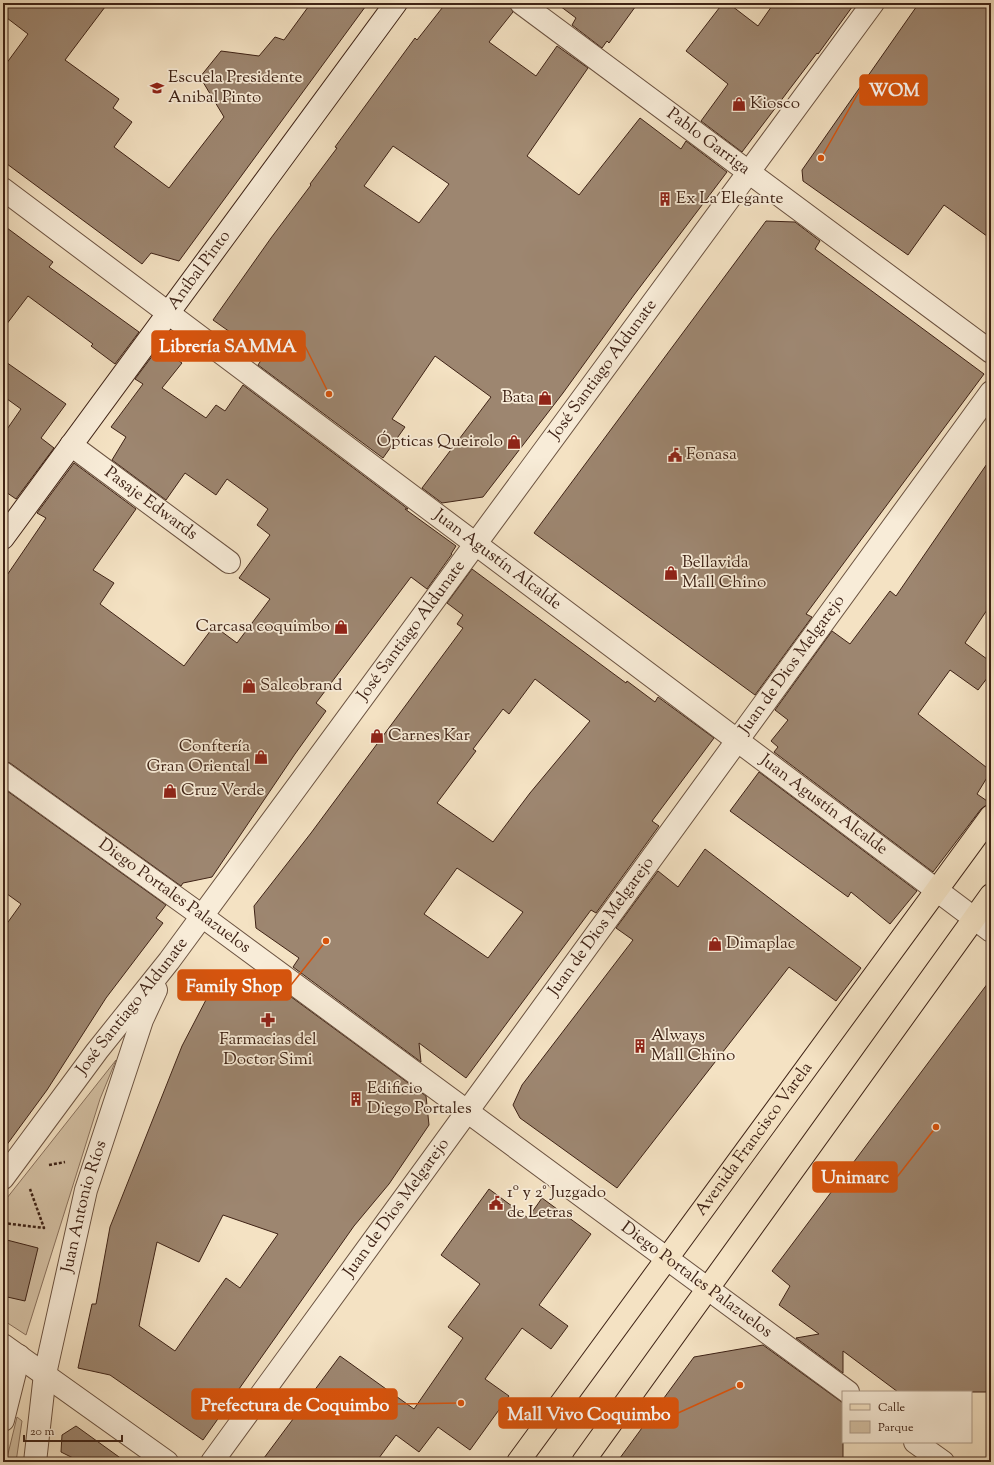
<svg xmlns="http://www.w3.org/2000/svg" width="994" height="1465" viewBox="0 0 994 1465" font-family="'Sorts Mill Goudy',serif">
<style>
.green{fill:#d5c2a6;stroke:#8a725e}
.building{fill:#9d8670;stroke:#3f2316;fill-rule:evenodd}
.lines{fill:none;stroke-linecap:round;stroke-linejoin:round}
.pedestrian-casing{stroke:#6c5341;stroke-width:24}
.minor-casing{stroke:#6c5341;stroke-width:24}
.tertiary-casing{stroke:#6c5341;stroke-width:24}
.secondary-casing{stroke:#3f2316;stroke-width:24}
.primary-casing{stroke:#3f2316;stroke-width:24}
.path{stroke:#3f2316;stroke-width:2.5;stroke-dasharray:3 2;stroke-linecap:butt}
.pedestrian{stroke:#f8ecd8;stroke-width:22}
.minor{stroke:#f8ecd8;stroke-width:22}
.tertiary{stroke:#f8ecd8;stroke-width:22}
.secondary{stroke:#f8ecd8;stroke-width:22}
.primary{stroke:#f4e2c3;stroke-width:22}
.labels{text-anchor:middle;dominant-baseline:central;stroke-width:3.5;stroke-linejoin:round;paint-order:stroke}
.poi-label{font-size:17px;fill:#3f2316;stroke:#f8ecd8;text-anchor:start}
.street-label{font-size:17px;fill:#3f2316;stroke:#f8ecd8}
.leader{fill:none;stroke:#d7540d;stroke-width:1.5}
.callout-dot{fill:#d7540d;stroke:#f8ecd8;stroke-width:1.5}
.callout{fill:#d7540d;stroke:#d7540d;stroke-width:1.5}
.callout-label{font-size:18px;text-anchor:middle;font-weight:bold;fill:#fff}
</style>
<rect width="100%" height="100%" fill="#f4e2c3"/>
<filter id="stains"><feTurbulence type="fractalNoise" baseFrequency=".005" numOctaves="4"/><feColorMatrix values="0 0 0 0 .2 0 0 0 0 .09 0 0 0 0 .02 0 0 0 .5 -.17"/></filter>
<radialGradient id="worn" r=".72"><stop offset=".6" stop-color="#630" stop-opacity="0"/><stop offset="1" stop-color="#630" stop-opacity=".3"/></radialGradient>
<g class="green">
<path d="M116,1060L100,1099L26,1335L3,1320V1203Z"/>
<path d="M17,1417L22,1421L16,1462H6Z"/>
</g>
<g class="building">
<path d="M3,3H108L65,60L119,99L113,108L132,122L114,147L169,188L224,117L200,77L221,51L259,56L275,37L284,40L311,3H368L179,261L151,253L142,264L3,161V68L28,34L3,15Z"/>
<path d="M446,3H509L513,12L489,42L536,76L557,46L588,68L527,156L579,195L640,118L681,149L686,141L727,172L634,295L563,393L483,497L442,503L422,488L491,397L435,356L392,419L405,427L383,458L258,365L264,356L213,320L271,238L311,185L310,184L337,148L335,147L415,38L417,40ZM393,146L449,184L419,223L364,186Z"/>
<path d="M556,3H638L609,43L607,41L602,48L572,25L576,18Z"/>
<path d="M723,3H728L758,26L774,3H855L818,54L817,53L742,152L701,121L728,84L686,51Z"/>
<path d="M919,3H991V239L944,205L908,255L803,181L802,170Z"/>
<path d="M766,221L795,222L820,241L815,249L984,374L806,614L812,617L755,695L534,533Z"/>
<path d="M3,225L53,262L49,267L139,332L115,364L91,346L93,344L28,296L3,329Z"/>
<path d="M159,347L182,363L162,388L206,418L216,405L225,411L243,385L408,509H405L456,546L451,554H452L427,589L411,577L316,703L326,711L295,754L212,877L183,883L181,886L10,763L3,761V581L46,518L37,513L74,463L136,509L93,570L114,583L100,604L184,666L214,626L237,643L270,599L239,578L270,535L257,525L268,509L227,479L216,495L185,473L166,500L112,460L126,437L111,427L143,384L135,379Z"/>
<path d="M3,360L66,404L41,438L54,448L16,499L3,490V435L21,409L3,396Z"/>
<path d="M991,458V604L965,643L991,662V673L978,690L950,670L918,714L991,771L977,794L990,803L981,809L933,872L774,752L778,747L771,741L788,720L775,710L832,631L850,644L890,591L896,596Z"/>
<path d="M472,569L626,683L627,681L655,702L658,697L714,738L652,821L659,826L596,913L591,910L466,1078L419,1043L421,1062L293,967L299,958L256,928L254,906L311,833L463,628L457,624L463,615L447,603ZM535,679L590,721L530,793L493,842L437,803L476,751L473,749L503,709L509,714ZM457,868L523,912L488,958L424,914Z"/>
<path d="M759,772L917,891L890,924L851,892L848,897L730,811Z"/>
<path d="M3,788L166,905L156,918L163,923L106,998L47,1090L3,1150V929L21,904L3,891Z"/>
<path d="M705,849L861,968L836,1001L789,967L617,1188L520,1118L513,1105L522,1085L633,940L616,928L658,871L678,887Z"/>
<path d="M221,971L271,1000L279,988L426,1096L429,1125L389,1184L354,1226L203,1440L110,1375L78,1368L92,1304H96L110,1227L182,1046ZM223,1215L278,1234L240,1288L226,1278L175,1351L139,1326L157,1242L199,1262Z"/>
<path d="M991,979V1392H898L843,1351V1373L796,1338L819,1334L779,1305L790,1286L772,1271Z"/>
<path d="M489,1189L528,1218L542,1198L591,1234L539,1305L568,1326L551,1349L522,1328L485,1379L509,1396L470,1450L438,1427L419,1452L396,1435L376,1462H261L340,1356L414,1409L463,1338L448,1327L480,1284L441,1255Z"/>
<path d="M3,1239L38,1248L25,1301L3,1296Z"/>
<path d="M763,1345L843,1403V1462H617L694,1357Z"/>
<path d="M76,1426L126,1462H81L61,1452L62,1435Z"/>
</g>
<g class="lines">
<defs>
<g id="pedestrian">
<path id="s1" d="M71,445L229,562"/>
<path id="s2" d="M3,1178L97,1051L169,961L873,3"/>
<path id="s3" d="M45,1374L86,1190L142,1020L156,990"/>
</g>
<g id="minor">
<path id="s4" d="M521,3L991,352"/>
<path id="s5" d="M3,189L991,931"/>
<path d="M3,1420L19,1356"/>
<path d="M35,1462L45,1374"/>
</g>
<g id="tertiary">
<path id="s6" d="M3,773L202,916L848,1392"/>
<path d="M3,1345L167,1462"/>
<path d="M915,1442L943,1462"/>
<path id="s7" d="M212,1462L991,392"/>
</g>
<g id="secondary">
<path id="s8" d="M3,538L396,3"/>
</g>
<g id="primary">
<path id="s9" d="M518,1462L991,816"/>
<path d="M583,1462L991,895"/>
</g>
</defs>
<use href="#pedestrian" class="pedestrian-casing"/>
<use href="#minor" class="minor-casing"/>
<use href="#tertiary" class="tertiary-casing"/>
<use href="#secondary" class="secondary-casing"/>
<use href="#primary" class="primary-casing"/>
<g class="path">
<path d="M49,1165L65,1162"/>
<path d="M3,1223L44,1228L30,1189"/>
</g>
<use href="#pedestrian" class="pedestrian"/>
<use href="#minor" class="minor"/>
<use href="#tertiary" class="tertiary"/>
<use href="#secondary" class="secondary"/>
<use href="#primary" class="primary"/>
</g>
<defs>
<symbol id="school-bare" viewBox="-9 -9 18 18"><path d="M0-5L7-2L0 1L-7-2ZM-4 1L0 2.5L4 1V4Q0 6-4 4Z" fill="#8f2418" stroke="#f8ecd8" stroke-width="2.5" paint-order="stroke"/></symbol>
<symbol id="shop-bare" viewBox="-9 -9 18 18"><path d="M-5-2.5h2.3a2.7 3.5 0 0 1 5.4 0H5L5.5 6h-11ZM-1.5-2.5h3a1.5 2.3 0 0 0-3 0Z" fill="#8f2418" stroke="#f8ecd8" stroke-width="2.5" paint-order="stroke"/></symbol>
<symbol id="building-bare" viewBox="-9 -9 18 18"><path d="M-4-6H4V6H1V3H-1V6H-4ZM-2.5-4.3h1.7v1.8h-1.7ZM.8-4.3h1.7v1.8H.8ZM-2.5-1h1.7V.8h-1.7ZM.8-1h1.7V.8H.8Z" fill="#8f2418" stroke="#f8ecd8" stroke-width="2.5" paint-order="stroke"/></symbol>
<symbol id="civic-bare" viewBox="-9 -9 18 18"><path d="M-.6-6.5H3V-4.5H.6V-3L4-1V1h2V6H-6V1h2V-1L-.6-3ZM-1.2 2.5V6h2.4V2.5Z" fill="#8f2418" stroke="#f8ecd8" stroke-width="2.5" paint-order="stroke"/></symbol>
<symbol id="pharmacy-bare" viewBox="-9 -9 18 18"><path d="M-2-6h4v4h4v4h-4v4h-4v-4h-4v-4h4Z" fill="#8f2418" stroke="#f8ecd8" stroke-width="2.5" paint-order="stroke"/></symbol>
</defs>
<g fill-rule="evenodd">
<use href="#school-bare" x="147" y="78" width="20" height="20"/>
<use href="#shop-bare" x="729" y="94" width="20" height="20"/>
<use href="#building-bare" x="655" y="189" width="20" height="20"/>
<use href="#shop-bare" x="535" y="388" width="20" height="20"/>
<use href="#shop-bare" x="504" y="432" width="20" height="20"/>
<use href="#civic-bare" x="665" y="445" width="20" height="20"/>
<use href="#shop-bare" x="661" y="563" width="20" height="20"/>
<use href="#shop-bare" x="331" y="617" width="20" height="20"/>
<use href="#shop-bare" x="239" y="676" width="20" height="20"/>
<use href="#shop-bare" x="367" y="726" width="20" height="20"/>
<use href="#shop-bare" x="251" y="747" width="20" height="20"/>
<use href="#shop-bare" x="160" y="781" width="20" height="20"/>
<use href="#shop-bare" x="705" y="934" width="20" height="20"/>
<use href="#pharmacy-bare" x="258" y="1010" width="20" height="20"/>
<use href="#building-bare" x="630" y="1036" width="20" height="20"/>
<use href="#building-bare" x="346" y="1089" width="20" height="20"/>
<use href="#civic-bare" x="486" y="1193" width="20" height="20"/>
</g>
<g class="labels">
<g class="poi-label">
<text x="168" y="78">Escuela Presidente<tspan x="168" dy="20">Anibal Pinto</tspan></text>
<text x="750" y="104">Kiosco</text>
<text x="676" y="199">Ex La Elegante</text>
<text x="534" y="398" text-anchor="end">Bata</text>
<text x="503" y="442" text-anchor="end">Ópticas Queirolo</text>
<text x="686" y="455">Fonasa</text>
<text x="682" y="563">Bellavida<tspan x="682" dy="20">Mall Chino</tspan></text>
<text x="330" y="627" text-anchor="end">Carcasa coquimbo</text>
<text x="260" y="686">Salcobrand</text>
<text x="388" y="736">Carnes Kar</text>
<text x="250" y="747" text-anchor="end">Conftería<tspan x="250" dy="20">Gran Oriental</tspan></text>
<text x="181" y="791">Cruz Verde</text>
<text x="726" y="944">Dimaplac</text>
<text x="651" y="1036">Always<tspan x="651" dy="20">Mall Chino</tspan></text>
<text x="268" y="1040" text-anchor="middle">Farmacias del<tspan x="268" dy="20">Doctor Simi</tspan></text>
<text x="367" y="1089">Edificio<tspan x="367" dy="20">Diego Portales</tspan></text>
<text x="507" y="1193">1º y 2° Juzgado<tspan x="507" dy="20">de Letras</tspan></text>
</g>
<g class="street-label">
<text stroke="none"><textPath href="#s4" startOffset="233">Pablo Garriga</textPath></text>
<text stroke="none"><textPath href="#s8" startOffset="332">Aníbal Pinto</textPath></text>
<text stroke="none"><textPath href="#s2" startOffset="1007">José Santiago Aldunate</textPath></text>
<text stroke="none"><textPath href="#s1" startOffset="99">Pasaje Edwards</textPath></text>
<text stroke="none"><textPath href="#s5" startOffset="618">Juan Agustín Alcalde</textPath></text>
<text stroke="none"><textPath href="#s2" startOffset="683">José Santiago Aldunate</textPath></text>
<text stroke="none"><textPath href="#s7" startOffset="986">Juan de Dios Melgarejo</textPath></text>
<text stroke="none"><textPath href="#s5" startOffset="1026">Juan Agustín Alcalde</textPath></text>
<text stroke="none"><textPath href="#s6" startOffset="211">Diego Portales Palazuelos</textPath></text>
<text stroke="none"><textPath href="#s7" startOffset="662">Juan de Dios Melgarejo</textPath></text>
<text stroke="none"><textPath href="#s2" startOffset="215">José Santiago Aldunate</textPath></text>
<text stroke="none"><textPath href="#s9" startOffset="400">Avenida Francisco Varela</textPath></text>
<text stroke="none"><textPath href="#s3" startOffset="172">Juan Antonio Ríos</textPath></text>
<text stroke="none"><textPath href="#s7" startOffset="314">Juan de Dios Melgarejo</textPath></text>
<text stroke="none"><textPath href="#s6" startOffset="859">Diego Portales Palazuelos</textPath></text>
</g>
</g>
<path class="leader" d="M821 158L860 90M329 394L305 346M326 941L291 985M936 1127L897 1177M461 1403L397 1404M740 1385L678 1413"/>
<g class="callout-dot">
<circle cx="821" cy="158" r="4"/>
<circle cx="329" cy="394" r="4"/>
<circle cx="326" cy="941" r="4"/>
<circle cx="936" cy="1127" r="4"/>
<circle cx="461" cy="1403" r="4"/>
<circle cx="740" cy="1385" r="4"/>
</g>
<g class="callout">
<rect x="860" y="75" width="67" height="30" rx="4"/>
<rect x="152" y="331" width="153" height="30" rx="4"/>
<rect x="178" y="970" width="113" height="30" rx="4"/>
<rect x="813" y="1162" width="84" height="30" rx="4"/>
<rect x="192" y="1389" width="205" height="30" rx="4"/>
<rect x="499" y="1398" width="179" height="30" rx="4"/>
</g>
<g class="callout-label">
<text x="894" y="96">WOM</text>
<text x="228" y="352">Librería SAMMA</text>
<text x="234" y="992">Family Shop</text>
<text x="855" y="1183">Unimarc</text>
<text x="295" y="1411">Prefectura de Coquimbo</text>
<text x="589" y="1420">Mall Vivo Coquimbo</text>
</g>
<rect width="994" height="1465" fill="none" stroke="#f4e2c3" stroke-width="16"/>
<rect x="4" y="4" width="986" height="1457" fill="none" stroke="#3f2316" stroke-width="2"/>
<rect x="8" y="8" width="978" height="1449" fill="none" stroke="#3f2316"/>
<rect x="842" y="1391" width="130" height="52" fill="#f8ecd8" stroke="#ae9c8a"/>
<rect x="850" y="1404" width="20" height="6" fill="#f4e2c3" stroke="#ae9c8a"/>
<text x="878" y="1411" font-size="12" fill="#3f2316">Calle</text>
<rect x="850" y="1421" width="20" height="12" fill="#d5c2a6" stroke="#ae9c8a"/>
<text x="878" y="1431" font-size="12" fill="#3f2316">Parque</text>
<path d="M24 1435v6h98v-6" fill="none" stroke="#3f2316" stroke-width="2"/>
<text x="30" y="1435" font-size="12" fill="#3f2316" stroke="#f8ecd8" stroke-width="3" paint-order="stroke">20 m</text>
<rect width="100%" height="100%" filter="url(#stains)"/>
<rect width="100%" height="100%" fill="url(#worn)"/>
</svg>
